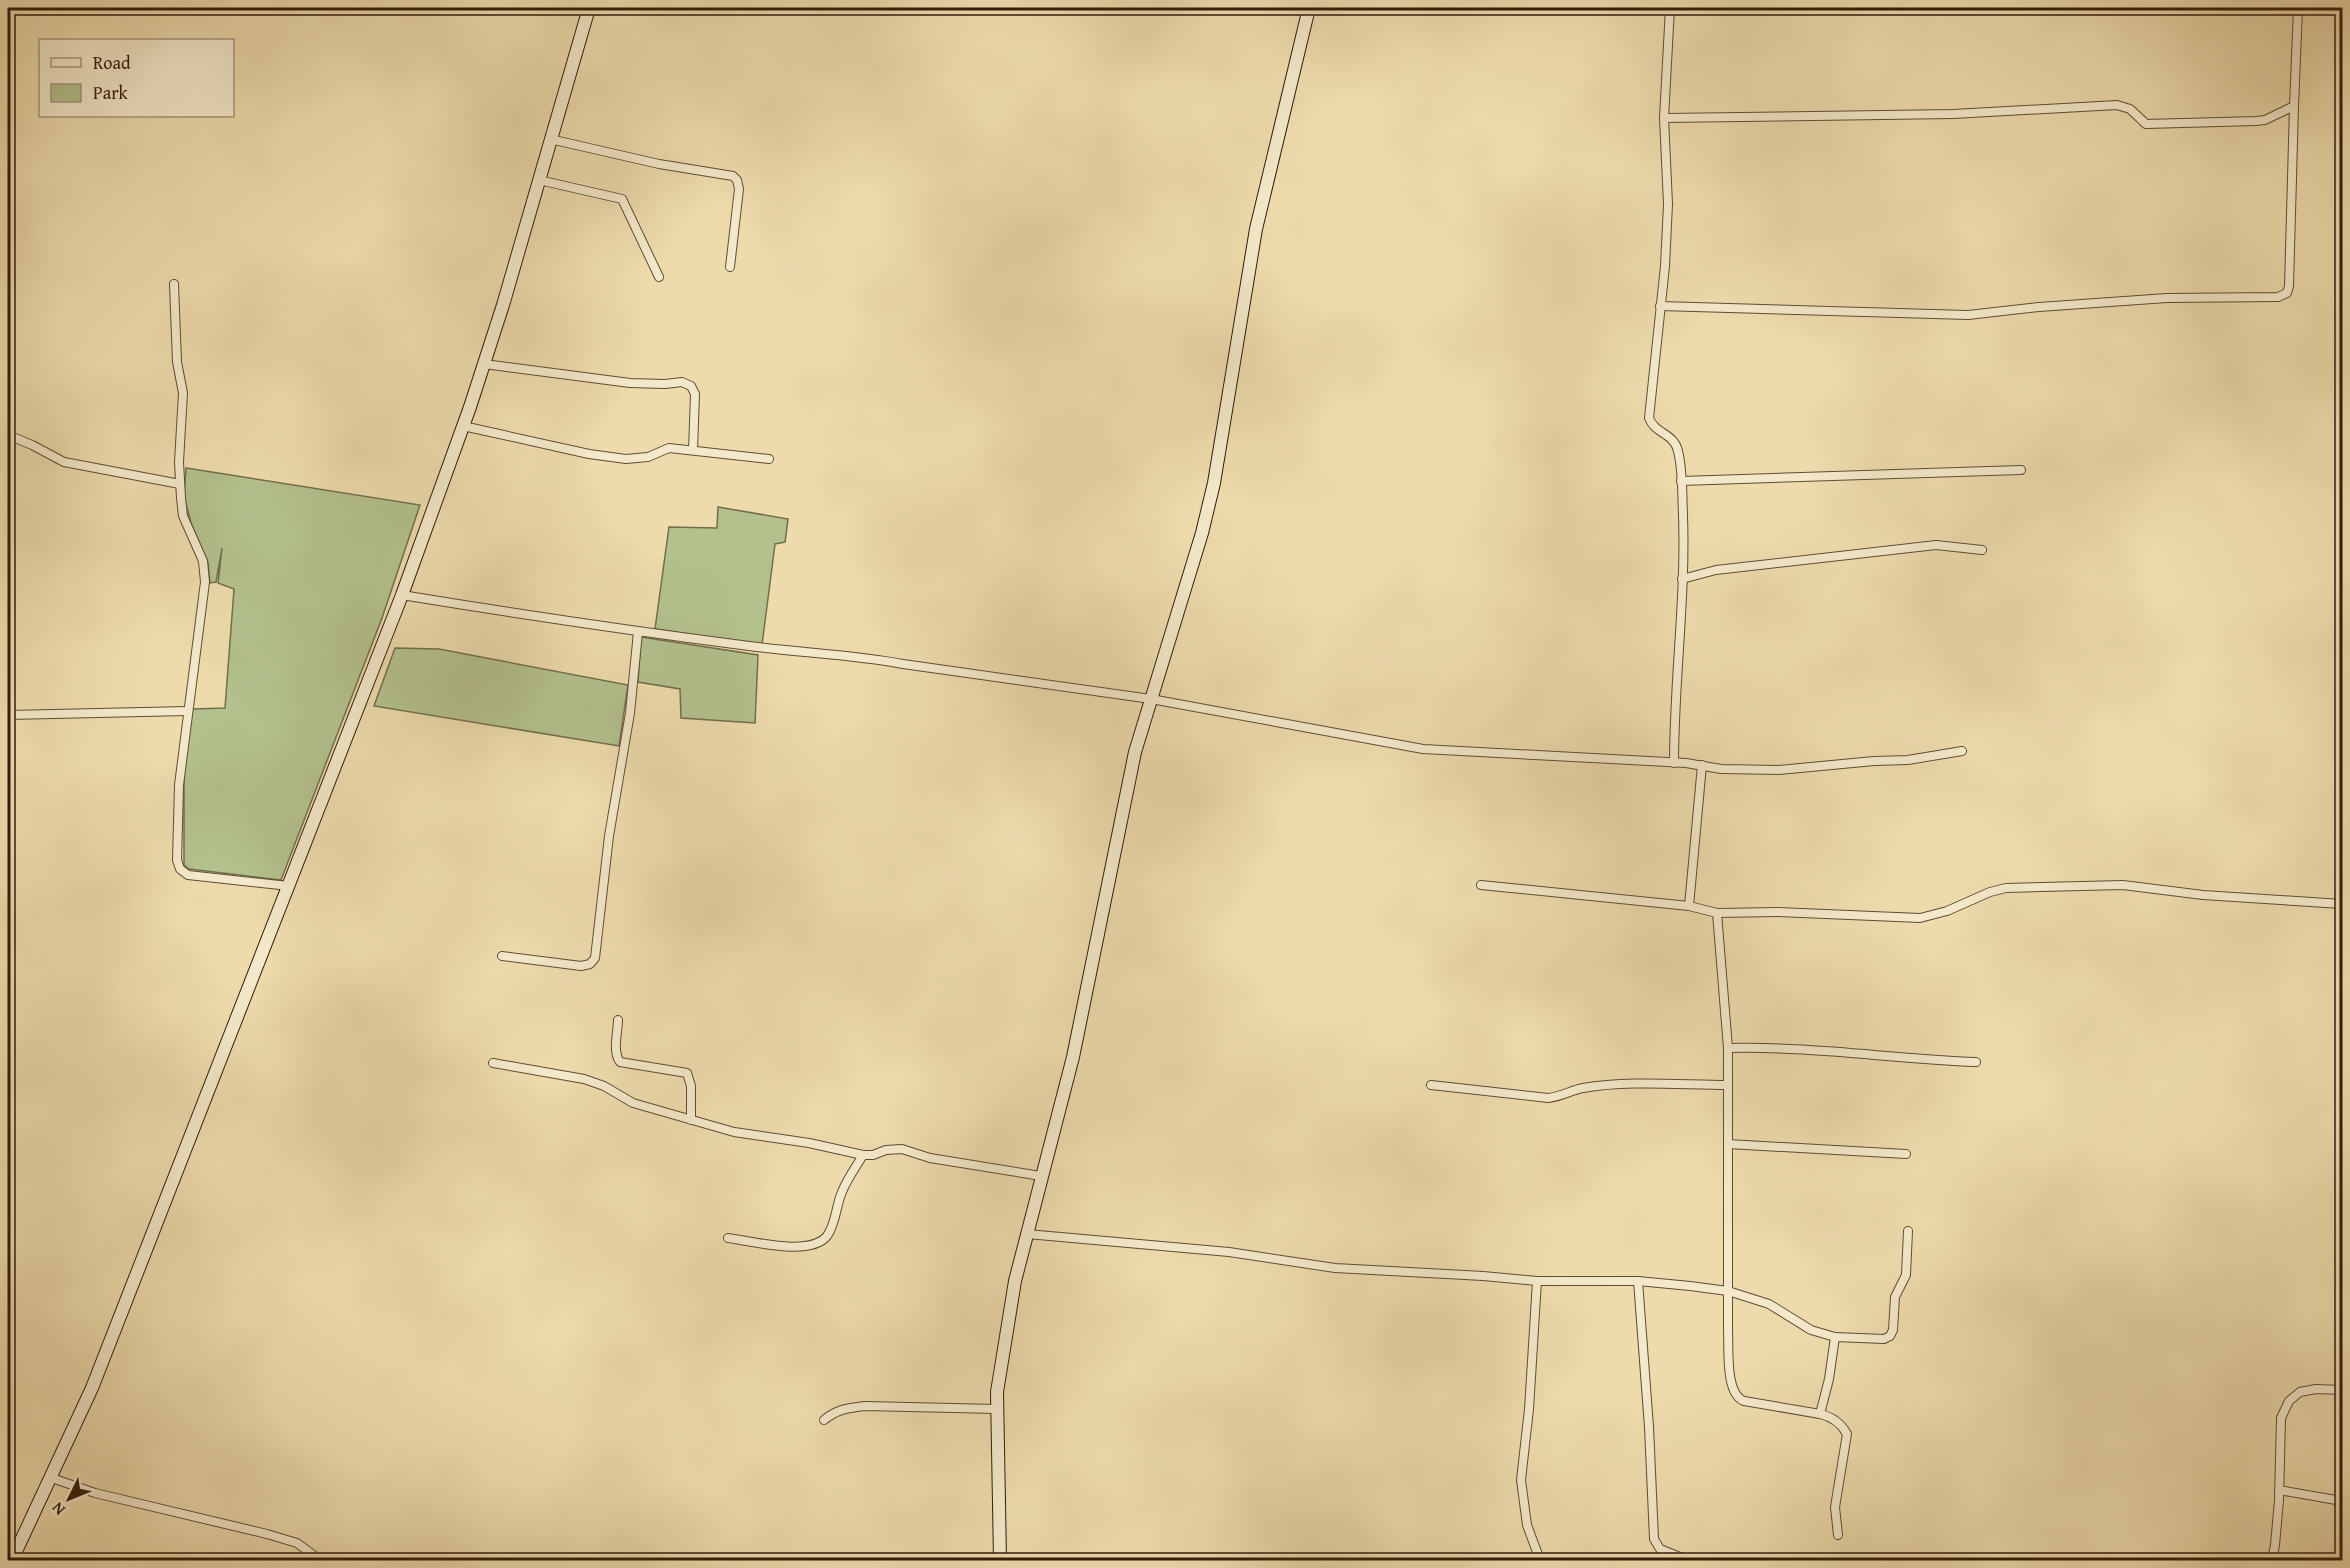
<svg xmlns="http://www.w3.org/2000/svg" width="2350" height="1568" viewBox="0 0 2350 1568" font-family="'Gentium Book Plus',serif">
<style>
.green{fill:#b3c18d;stroke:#726e4c;stroke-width:1.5}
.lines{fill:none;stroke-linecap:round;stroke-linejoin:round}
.street-casing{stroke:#614b34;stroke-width:10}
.secondary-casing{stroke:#321b0c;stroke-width:14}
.street{stroke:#f3e8c9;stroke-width:8}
.secondary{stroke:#f3e8c9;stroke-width:12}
</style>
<rect width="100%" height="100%" fill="#eddbac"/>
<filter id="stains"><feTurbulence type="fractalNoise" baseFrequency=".00333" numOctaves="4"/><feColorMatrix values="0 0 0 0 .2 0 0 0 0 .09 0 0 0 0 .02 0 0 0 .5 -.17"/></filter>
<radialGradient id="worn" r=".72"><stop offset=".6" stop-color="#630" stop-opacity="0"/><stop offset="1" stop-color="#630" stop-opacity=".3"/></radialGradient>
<g class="green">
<path d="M186,468L420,505L382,618L281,880L189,869L184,865V770L192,709L225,708L234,589L218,583L222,548L216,582L210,583L208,563L191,523L184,496Z"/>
<path d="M718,507L788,519L785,542L775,544L762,645L655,629L669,527L717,528Z"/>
<path d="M641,637L758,655L755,723L681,718L680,689L638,682Z"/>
<path d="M395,648L439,649L628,685L619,746L374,706Z"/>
</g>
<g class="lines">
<defs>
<g id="street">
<path d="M1670,8L1664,118L1668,204L1665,266L1649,418C1655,434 1674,433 1678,451C1683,471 1682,494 1683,515C1686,597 1674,680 1674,763"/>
<path d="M1664,118L1953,114L2117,105L2130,109L2146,124L2256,121L2265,120L2294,106L2298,8"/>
<path d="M550,139L659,164L733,176L737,180L739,189L730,267"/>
<path d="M539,180L622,199L659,277"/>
<path d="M174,284L177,362L183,393L179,462L181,498L183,516L203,561L205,582L179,785L177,860L180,869L188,875L289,886"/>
<path d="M1660,306L1968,315L2039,307L2167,298L2278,297L2287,293L2289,286L2294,106"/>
<path d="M484,364L630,383L665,384L682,382L691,386L695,394L693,450"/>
<path d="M463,426L589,454L626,459L648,457L669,448L769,459"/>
<path d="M8,435L32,445L64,462L180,484"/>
<path d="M1681,481L2021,470"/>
<path d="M1682,579L1716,570L1936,545L1982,550"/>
<path d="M402,595C518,614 633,631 749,646C801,653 852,654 903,664L1151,699L1423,749L1686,763L1721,769L1779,770L1874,761L1908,760L1962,751"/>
<path d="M8,715L188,711"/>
<path d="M1702,765L1689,906L1717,913L1728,1048V1331C1729,1349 1725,1394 1744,1401L1820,1414C1833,1417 1841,1423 1847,1434L1835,1507L1838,1535"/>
<path d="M1481,885L1689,906"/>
<path d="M1717,913L1778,912L1920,918L1947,911L1990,892L2006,888L2123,885L2203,895L2342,904"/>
<path d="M502,956L581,966L590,964L595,958L609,836L630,713L638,632"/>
<path d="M618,1020C618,1032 612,1051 620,1062L687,1073L691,1086V1120"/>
<path d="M1728,1048C1811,1046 1893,1059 1976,1062"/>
<path d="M493,1063L584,1079L604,1086L633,1103L734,1132L809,1143L863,1155H873L886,1150L902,1149L930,1158L1041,1176"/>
<path d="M1431,1085L1548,1098C1564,1096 1571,1090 1583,1088C1628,1080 1682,1085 1728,1085"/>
<path d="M1728,1144L1906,1154"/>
<path d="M1027,1234L1229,1252L1335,1268L1483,1276L1537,1281H1638L1690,1286L1728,1291L1769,1304L1811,1330L1835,1337L1829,1379L1820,1414"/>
<path d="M728,1238C752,1241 810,1257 827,1236C836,1224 836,1205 842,1192C847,1179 856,1167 863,1155"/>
<path d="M1537,1281L1529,1409L1521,1480L1527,1525L1540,1560"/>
<path d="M1638,1281L1649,1427L1654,1539L1660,1549L1687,1560"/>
<path d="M1835,1337L1884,1339L1890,1336L1893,1330L1895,1297L1906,1275L1908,1231"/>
<path d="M824,1420C837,1409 849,1408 865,1406L997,1409"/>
<path d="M52,1478L95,1493L267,1534L297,1543L320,1560"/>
<path d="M2279,1490L2342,1501"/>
<path d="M2272,1560L2275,1545L2279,1500L2281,1418L2289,1401L2300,1392L2316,1389L2342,1390"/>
</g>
<g id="secondary">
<path d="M12,1560L92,1388L402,595L470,407L503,305L589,8"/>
<path d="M1000,1560L997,1392L1015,1281L1073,1057L1135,752L1202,533L1214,483L1256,229L1309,8"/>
</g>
</defs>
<use href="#street" class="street-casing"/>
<use href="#secondary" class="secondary-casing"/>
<use href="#street" class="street"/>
<use href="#secondary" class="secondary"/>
</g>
<rect width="2350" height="1568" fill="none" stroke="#eddbac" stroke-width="30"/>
<rect x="9" y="9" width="2332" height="1550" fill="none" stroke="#321b0c" stroke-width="3"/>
<rect x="15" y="15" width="2320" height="1538" fill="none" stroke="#321b0c" stroke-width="1.5"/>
<rect x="39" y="39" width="195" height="78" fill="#f3e8c9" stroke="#a6967d" stroke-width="1.5"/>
<rect x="51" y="58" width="30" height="9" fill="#f3e8c9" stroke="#a6967d" stroke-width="1.5"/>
<text x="93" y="69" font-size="18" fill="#321b0c">Road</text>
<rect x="51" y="84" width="30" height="18" fill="#b3c18d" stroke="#a6967d" stroke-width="1.5"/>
<text x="93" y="99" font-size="18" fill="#321b0c">Park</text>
<g transform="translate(69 1499) rotate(227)" stroke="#f3e8c9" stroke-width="4.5" paint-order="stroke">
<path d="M0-4.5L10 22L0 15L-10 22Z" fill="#321b0c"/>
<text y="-9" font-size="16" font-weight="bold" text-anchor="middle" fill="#321b0c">N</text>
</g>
<rect width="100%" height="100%" filter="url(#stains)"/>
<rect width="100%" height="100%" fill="url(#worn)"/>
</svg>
